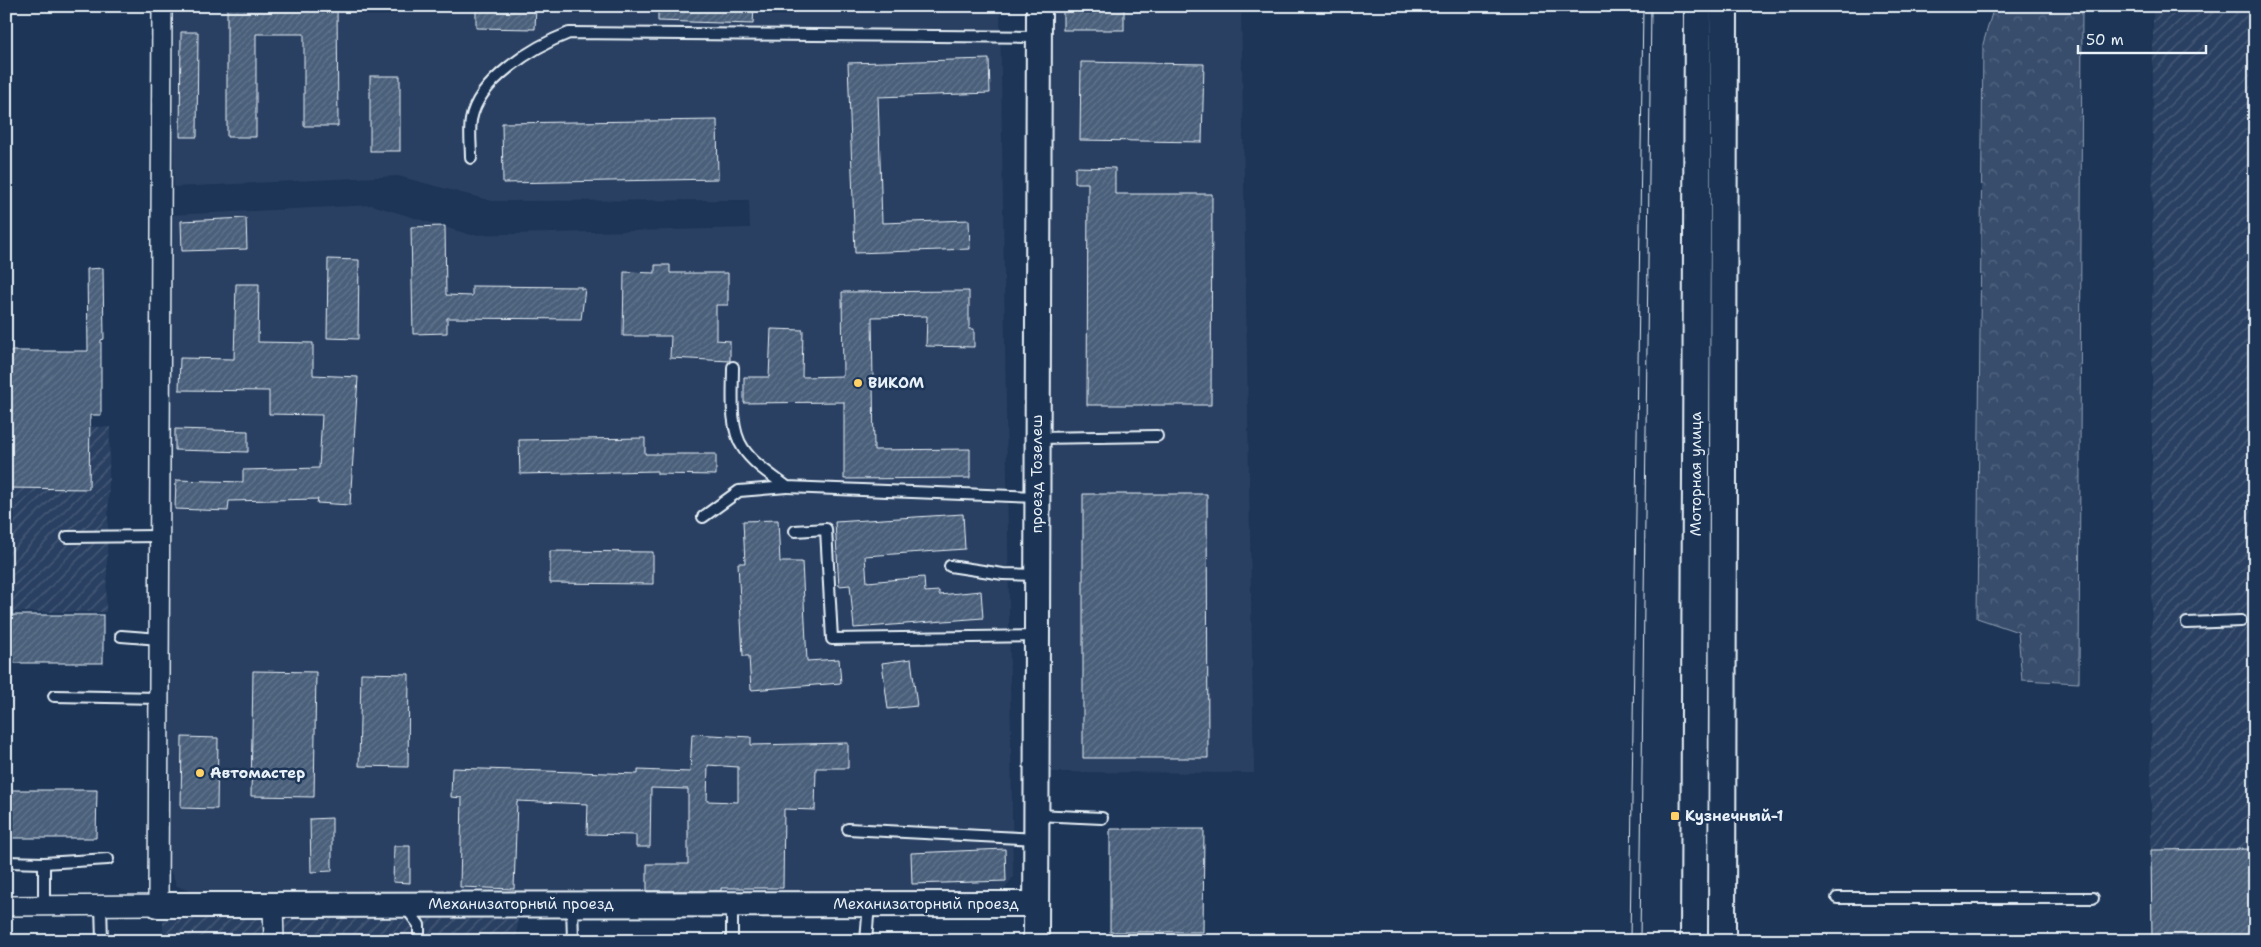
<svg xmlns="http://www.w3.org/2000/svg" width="2261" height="947" viewBox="0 0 2261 947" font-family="'Shantell Sans',sans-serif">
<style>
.built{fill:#2a4162}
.industrial{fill:url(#industrial-furrows)}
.forest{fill:url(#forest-crowns);stroke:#909fb2}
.building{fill:url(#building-hatch);stroke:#e8f1f8;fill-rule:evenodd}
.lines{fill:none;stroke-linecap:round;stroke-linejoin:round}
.service-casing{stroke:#e8f1f8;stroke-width:14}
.minor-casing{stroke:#e8f1f8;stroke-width:22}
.tertiary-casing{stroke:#e8f1f8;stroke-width:28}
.secondary-casing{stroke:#e8f1f8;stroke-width:30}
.service{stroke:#1d3557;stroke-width:10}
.minor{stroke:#1d3557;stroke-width:19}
.tertiary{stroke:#1d3557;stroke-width:24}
.secondary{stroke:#1d3557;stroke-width:26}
.tram{stroke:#e8f1f8;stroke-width:1}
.poi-dot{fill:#ffd166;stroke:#1d3557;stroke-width:2}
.labels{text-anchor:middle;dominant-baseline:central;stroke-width:5;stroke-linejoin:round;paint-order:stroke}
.poi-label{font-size:15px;font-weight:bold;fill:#e8f1f8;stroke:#1d3557;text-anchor:start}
.street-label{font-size:15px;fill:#e8f1f8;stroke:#1d3557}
</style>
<defs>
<pattern id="industrial-furrows" width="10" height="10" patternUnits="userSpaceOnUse" patternTransform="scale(1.25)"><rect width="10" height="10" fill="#2a4162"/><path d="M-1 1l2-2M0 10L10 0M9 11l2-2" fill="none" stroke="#495d79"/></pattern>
<pattern id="forest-crowns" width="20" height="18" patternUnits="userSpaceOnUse" patternTransform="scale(1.25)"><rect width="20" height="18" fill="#374d6c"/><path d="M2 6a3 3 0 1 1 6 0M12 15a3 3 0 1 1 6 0" fill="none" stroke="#546782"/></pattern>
<pattern id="building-hatch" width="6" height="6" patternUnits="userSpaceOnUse" patternTransform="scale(1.25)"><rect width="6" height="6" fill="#495e7a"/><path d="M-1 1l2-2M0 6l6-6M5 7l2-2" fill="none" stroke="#63768e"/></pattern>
</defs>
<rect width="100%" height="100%" fill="#1d3557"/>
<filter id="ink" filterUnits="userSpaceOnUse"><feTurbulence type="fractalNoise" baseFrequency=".02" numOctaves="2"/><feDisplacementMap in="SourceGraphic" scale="10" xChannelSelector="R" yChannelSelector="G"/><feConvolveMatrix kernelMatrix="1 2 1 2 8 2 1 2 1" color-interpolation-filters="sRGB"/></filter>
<g filter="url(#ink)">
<g class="built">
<path d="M173,6H1000L1013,877L1005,889L992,894H197L177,886L169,868L170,215L372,205L471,235L750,228L749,200L492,201L398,176L174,187Z"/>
<path d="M1049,6H1241L1254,773L1049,772Z"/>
</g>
<g class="industrial">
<path d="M2153,6H2255V941L2151,850Z"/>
<path d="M6,425L110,427L106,612H6Z"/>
<path d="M163,919L286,918L518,919L516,941H163Z"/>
</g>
<path class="forest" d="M1994,6H2082L2079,683L2022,680L2018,632L1977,618L1983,44Z"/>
<g class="building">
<path d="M227,6H337L338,126H304V34H256V137H227Z"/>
<path d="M476,6H536L535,29L476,28Z"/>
<path d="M658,6H754L753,24L658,21Z"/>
<rect x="1063" y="6" width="61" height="24"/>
<path d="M181,32H198L197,137H180Z"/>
<path d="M989,59L990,93L878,97L882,223L969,220L970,249L855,253L848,63Z"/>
<path d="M1081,62L1204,64L1202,142L1080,140Z"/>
<rect x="370" y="76" width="30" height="75"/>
<path d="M717,120L718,179L503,183L502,123Z"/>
<path d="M1075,167L1115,168V194H1212L1211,405H1087L1088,183H1075Z"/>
<path d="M246,218L247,249L182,251L181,221Z"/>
<path d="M445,226L446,295L472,296V286L581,287V289H585L581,319L447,318V333L413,334L411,227Z"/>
<path d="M328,259L359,260L358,339L327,338Z"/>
<path d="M655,265H670V273H728V305H716V340L730,341V361L670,358L671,336H623L624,272L655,273Z"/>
<path d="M103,268L104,339L101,340V415H90L89,489L6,488V351H88L87,269Z"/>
<path d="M236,284H259L258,342L313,343V375L358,377L350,505L317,503L318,499L229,501L228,511L175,509L176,480L243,482V470L319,468L322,415L269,414V391L179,390L180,358L234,359Z"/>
<path d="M969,291V329H974V347L926,346L927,316L872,317L874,450L970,449V478L844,479V402L744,403V377H769L771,329L803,330L802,377L843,376L842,292Z"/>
<path d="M175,429L248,431V452L175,450Z"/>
<path d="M645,438V454H716V475L657,474V471L520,474L519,440Z"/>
<path d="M1083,494H1207L1208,758H1083Z"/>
<path d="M963,514L965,549L865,556L867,582L924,577L925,592L939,591V595L981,591L983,618L854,628L850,585L839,586L835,522Z"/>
<path d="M778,520L780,562H802L807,661L839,659L841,683L751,690L749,656H743L738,563H745L743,521Z"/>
<path d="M550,551L653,552V584L550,583Z"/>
<rect x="6" y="615" width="97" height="48"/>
<path d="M911,659L917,706L888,709L882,663Z"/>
<path d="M253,671L316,672L314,797L251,796Z"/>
<path d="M361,673L409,674L408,767L359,766Z"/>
<path d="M692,734L751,737V745L848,743V768H816L815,810L784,809L783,888H721V891H647V864H688V789L651,788L650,847H636V835L587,834L588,804L517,801L514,889L460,887L462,798L451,797L452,768L638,774V770L690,772ZM708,765L738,767V802L707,801Z"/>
<path d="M182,737L218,738L217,809L181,808Z"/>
<path d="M6,790H97L96,838H6Z"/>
<path d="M332,818V871L311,872L310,819Z"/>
<path d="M1110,829H1204L1203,932H1110Z"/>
<path d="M394,846H410V883L393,882Z"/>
<path d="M1005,849L1006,881L912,884L911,853Z"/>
<path d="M2255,849V941H2152L2151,850Z"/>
</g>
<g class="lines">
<defs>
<g id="service">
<path d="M471,158C471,146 469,132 471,120C478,80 535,46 569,33L1039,37"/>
<path d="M733,367C733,391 729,428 743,448C752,463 774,477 787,487L1037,497"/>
<path d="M1038,438L1157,436"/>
<path d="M703,517L739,491L787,487"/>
<path d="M795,531L826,529L832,639L1037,636"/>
<path d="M67,537L160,536"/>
<path d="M950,566L1003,574L1037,575"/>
<path d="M2187,623L2241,621"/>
<path d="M121,636L160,639"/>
<path d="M54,696L159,698"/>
<path d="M1036,815L1102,818"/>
<path d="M848,829L1036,839"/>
<path d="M6,862L44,863L108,859"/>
<path d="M44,863V906"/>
<path d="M1837,898H2093"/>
<path d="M572,904L573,941"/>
<path d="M732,904V941"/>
<path d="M101,905L102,941"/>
<path d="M405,906L419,925V941"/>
<path d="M866,941L869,904"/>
</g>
<g id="minor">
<path d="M273,905L274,941"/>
<path d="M6,906L158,905L162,6"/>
</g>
<g id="tertiary">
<path d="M158,905L1036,904"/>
<path d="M1036,941L1039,6"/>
</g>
<g id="secondary">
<path d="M1694,941L1698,6"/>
<path d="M1722,941L1724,6"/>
</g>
</defs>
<use href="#service" class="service-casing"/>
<use href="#minor" class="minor-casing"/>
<use href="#tertiary" class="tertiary-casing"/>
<use href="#secondary" class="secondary-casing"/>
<use href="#service" class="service"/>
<use href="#minor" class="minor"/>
<use href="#tertiary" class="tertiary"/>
<use href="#secondary" class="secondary"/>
<g class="tram">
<path d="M1630,941L1643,6"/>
<path d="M1640,941L1651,6"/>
</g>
</g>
</g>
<g class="poi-dot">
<circle cx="858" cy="383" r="5"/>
<circle cx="200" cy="773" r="5"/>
<rect x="1670" y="811" width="10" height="10" rx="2.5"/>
</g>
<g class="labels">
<g class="poi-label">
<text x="868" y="383">ВИКОМ</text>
<text x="210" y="773">Автомастер</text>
<text x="1685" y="816">Кузнечный-1</text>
</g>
<g class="street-label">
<text transform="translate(1037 474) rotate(-90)">проезд Тозелеш</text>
<text transform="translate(1696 474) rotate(-90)">Моторная улица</text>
<text x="521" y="904">Механизаторный проезд</text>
<text x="926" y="904">Механизаторный проезд</text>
</g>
</g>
<rect width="2261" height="947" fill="none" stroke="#1d3557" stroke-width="25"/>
<rect x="12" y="12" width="2236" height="922" fill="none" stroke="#e8f1f8" stroke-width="2" filter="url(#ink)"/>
<path d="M2078 45v8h128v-8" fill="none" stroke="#e8f1f8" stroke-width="2.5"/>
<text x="2086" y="45" font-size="15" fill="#e8f1f8" stroke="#1d3557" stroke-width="4" paint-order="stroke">50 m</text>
</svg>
